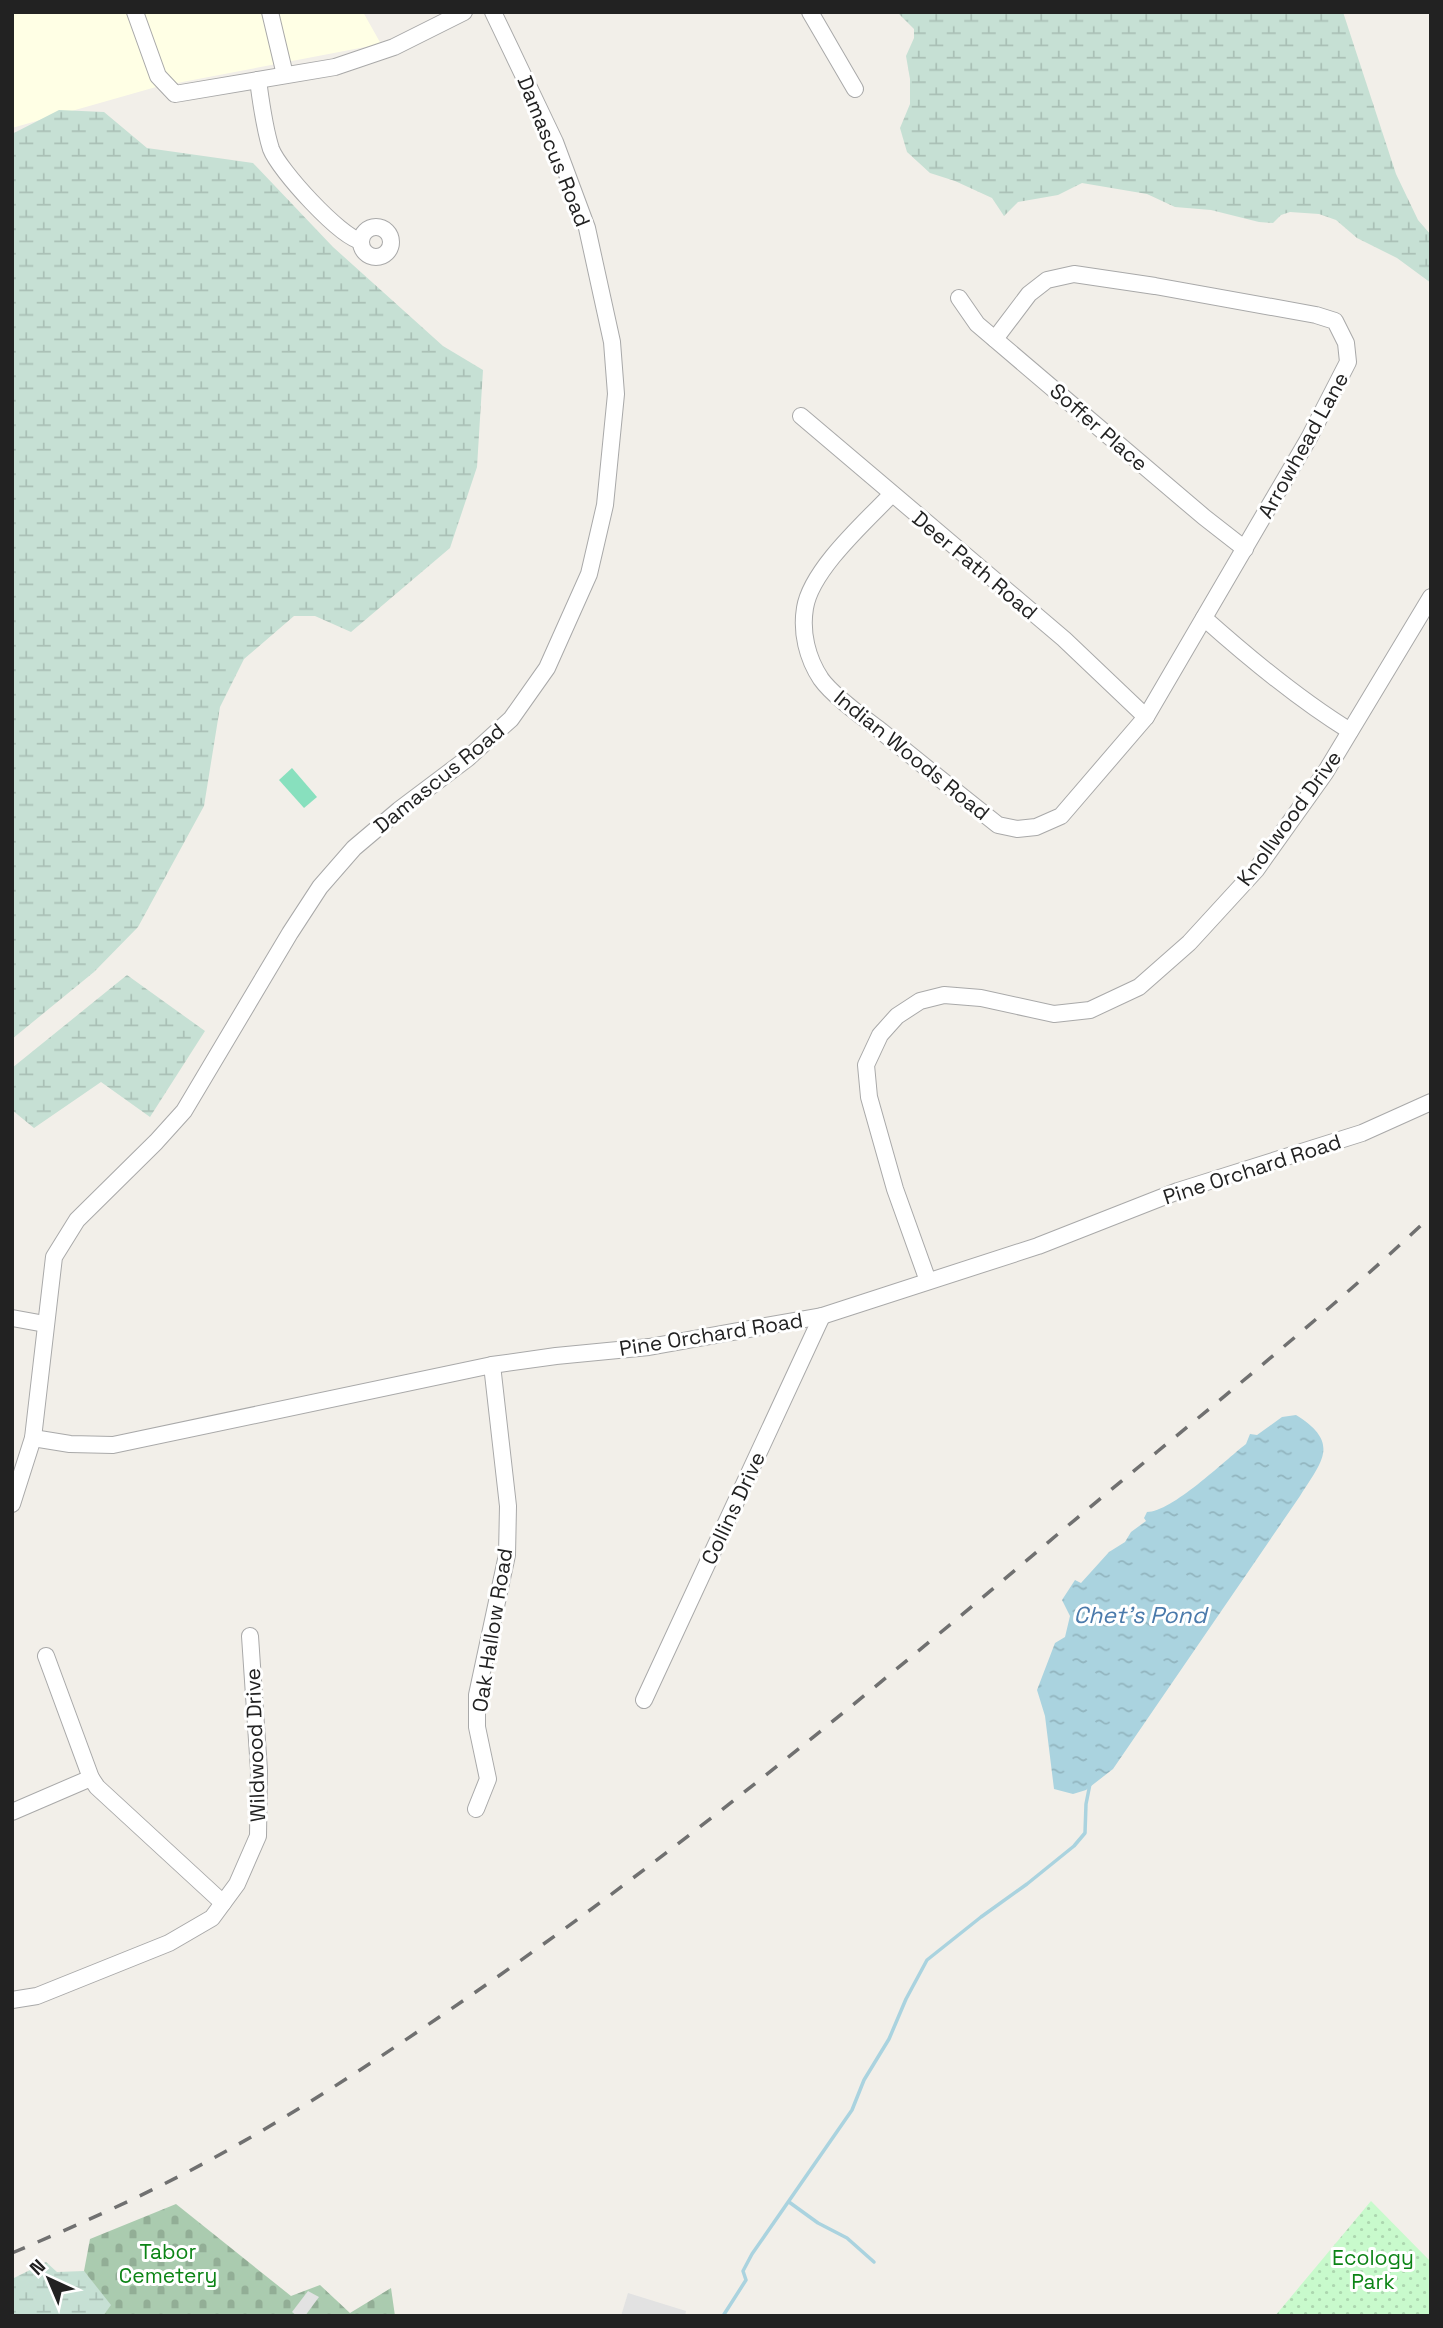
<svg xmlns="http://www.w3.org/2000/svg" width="1443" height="2328" viewBox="0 0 1443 2328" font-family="'Space Grotesk',sans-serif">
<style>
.education{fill:#ffffe5}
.wetland{fill:url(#wetland-marsh)}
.cemetery{fill:url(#cemetery-stones)}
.park{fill:url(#park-dots)}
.pitch{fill:#88e0be}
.parking{fill:#e2e2e2}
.water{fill:url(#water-ripples)}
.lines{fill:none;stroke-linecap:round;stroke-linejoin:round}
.stream{stroke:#aad3df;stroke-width:3.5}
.minor-casing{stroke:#a9a9a9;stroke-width:18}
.minor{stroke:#fff;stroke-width:16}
.rail{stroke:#707070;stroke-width:3.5;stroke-dasharray:14 14;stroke-linecap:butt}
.labels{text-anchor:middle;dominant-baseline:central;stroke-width:6;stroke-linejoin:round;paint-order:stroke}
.street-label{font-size:21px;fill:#222;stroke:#fff}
.park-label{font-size:21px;fill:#0c8416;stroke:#fff}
.water-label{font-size:23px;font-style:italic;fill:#4a7aab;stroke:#fff}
</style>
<defs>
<pattern id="wetland-marsh" width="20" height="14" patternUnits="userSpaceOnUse" patternTransform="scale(1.75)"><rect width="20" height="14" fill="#c6e0d4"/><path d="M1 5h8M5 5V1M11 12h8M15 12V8" fill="none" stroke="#aac0b6"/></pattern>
<pattern id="cemetery-stones" width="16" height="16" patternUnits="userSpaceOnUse" patternTransform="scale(1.75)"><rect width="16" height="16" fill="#aacbaf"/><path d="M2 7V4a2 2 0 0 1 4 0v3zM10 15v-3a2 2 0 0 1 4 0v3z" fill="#92ae96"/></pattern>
<pattern id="park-dots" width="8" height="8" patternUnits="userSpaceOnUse" patternTransform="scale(1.75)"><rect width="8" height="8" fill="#c8facc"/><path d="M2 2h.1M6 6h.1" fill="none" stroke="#acd6af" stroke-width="1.8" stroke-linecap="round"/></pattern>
<pattern id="water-ripples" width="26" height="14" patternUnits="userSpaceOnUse" patternTransform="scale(1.75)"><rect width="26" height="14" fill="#aad3df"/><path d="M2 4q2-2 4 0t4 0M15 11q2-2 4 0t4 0" fill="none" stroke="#92b5bf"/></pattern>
</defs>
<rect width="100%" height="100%" fill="#f2efe9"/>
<path class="education" d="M12,12H363L381,44L156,87L12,128Z"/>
<g class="wetland">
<path d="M897,12H1343L1396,174L1418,220L1431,235V283L1397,258L1357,238L1336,220L1319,214L1290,212L1281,215L1273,223L1259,222L1211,210L1175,207L1147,194L1082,183L1058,195L1018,202L1004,216L992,198L955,181L930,173L907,152L900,128L910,104V79L906,56L914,38V29Z"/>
<path d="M59,110L104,112L147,148L253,163L333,247L443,346L483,370L477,467L450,548L351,632L315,616H294L244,659L220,707L204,806L138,927L94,972L12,1039V134Z"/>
<path d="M127,975L205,1031L150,1117L101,1082L34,1128L12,1110V1068Z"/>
<path d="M46,2262L57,2272L84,2271L112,2305L103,2316H12V2279Z"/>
</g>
<path class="cemetery" d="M176,2204L291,2296L320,2285L350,2313L391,2288L395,2316H103L111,2305L84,2271L90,2239Z"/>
<path class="park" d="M1371,2201L1431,2262V2316H1275Z"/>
<path class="pitch" d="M292,768L317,797L304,808L279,780Z"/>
<g class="parking">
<path d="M308,2291L319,2297L305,2316H297L292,2312Z"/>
<path d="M628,2293L686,2311L685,2316H621Z"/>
</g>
<path class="water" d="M1296,1415C1341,1443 1322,1461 1300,1496L1113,1769L1086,1790L1073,1794L1054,1789L1045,1716L1037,1690L1055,1643L1065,1637L1070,1616L1062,1600L1075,1580L1081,1583L1109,1552L1125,1542L1131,1532L1146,1521L1144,1518L1147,1512C1172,1512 1224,1461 1246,1444L1250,1434L1257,1435L1282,1417Z"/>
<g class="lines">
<g class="stream">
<path d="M789,2202L818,2223L847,2238L874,2262"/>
<path d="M723,2316L746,2280L743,2271L752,2254L852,2110L864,2080L889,2039L906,1999L927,1960L981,1917L1027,1884L1074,1846L1085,1833L1086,1804L1090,1784"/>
</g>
<defs>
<g id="minor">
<path d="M135,12L158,76L175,94L335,67L394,47L464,12"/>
<path d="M270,12L285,75"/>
<path d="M810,12L855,89"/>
<path d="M258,80C261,102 264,127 271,149C279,170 340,237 361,241"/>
<circle cx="376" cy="242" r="15"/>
<path d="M959,298L977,324L1204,517L1245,549"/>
<path d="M801,416L1064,639L1146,717"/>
<path d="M892,494C865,522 811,570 805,608C801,632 807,658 821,679C833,696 864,718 881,731C920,763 959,794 998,825L1017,829L1036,827L1061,816L1146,717L1309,438L1348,362L1346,343L1335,321L1316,315L1155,286L1074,274L1047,280L1029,294L995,339"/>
<path d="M1204,618C1250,659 1298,699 1350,731"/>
<path d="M928,1281L895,1189L869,1097L866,1065L880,1035L897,1016L920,1001L944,995L981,998L1054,1014L1090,1010L1139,987L1189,943L1256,870L1325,773L1431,597"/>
<path d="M12,1318L45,1324"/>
<path d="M33,1438L70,1444L113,1445L492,1365L556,1356L649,1347L822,1316L1038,1246L1178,1191L1362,1133L1431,1102"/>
<path d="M12,1504L33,1438L54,1257L77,1220L156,1142L184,1111L290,933L320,887L354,848L399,810L468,758L511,719L547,668L589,574L605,505L616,394L612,342L587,228L555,142L493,12"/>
<path d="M46,1656L91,1778L97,1787L223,1903"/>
<path d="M644,1700L822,1316"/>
<path d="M476,1809L488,1779L477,1727V1695L507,1555L508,1506L492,1365"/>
<path d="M12,1812L91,1778"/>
<path d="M12,2000L37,1996L169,1943L212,1918L237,1884L258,1836L259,1770L250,1636"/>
</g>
</defs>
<use href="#minor" class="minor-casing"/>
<use href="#minor" class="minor"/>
<path class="rail" d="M12,2253C85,2222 159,2189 228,2150C311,2104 390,2051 467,1998C667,1860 854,1706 1039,1550C1170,1439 1306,1334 1431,1216"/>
</g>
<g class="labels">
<g class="street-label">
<text transform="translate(554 151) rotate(68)">Damascus Road</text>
<text transform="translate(1099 427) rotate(41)">Soffer Place</text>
<text transform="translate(1303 445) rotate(-61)">Arrowhead Lane</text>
<text transform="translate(975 565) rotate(40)">Deer Path Road</text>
<text transform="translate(912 755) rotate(39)">Indian Woods Road</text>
<text transform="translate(439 778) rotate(-39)">Damascus Road</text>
<text transform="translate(1289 818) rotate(-54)">Knollwood Drive</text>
<text transform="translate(1252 1169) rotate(-18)">Pine Orchard Road</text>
<text transform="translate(711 1334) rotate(-9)">Pine Orchard Road</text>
<text transform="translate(733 1508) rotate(-65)">Collins Drive</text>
<text transform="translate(492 1630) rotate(-81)">Oak Hallow Road</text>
<text transform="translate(255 1745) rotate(-92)">Wildwood Drive</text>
</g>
<g class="park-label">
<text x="168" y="2251">Tabor<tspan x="168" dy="24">Cemetery</tspan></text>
<text x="1373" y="2257">Ecology<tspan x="1373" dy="24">Park</tspan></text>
</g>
<g class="water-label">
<text x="1140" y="1615">Chet's Pond</text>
</g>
</g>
<rect width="1443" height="2328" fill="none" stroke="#222222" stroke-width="28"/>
<g transform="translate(49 2279) rotate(316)" stroke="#ffffff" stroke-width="5" paint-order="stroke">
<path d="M0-5L12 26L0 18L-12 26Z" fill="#222222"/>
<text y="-10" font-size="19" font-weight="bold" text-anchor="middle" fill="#222222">N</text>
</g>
</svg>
